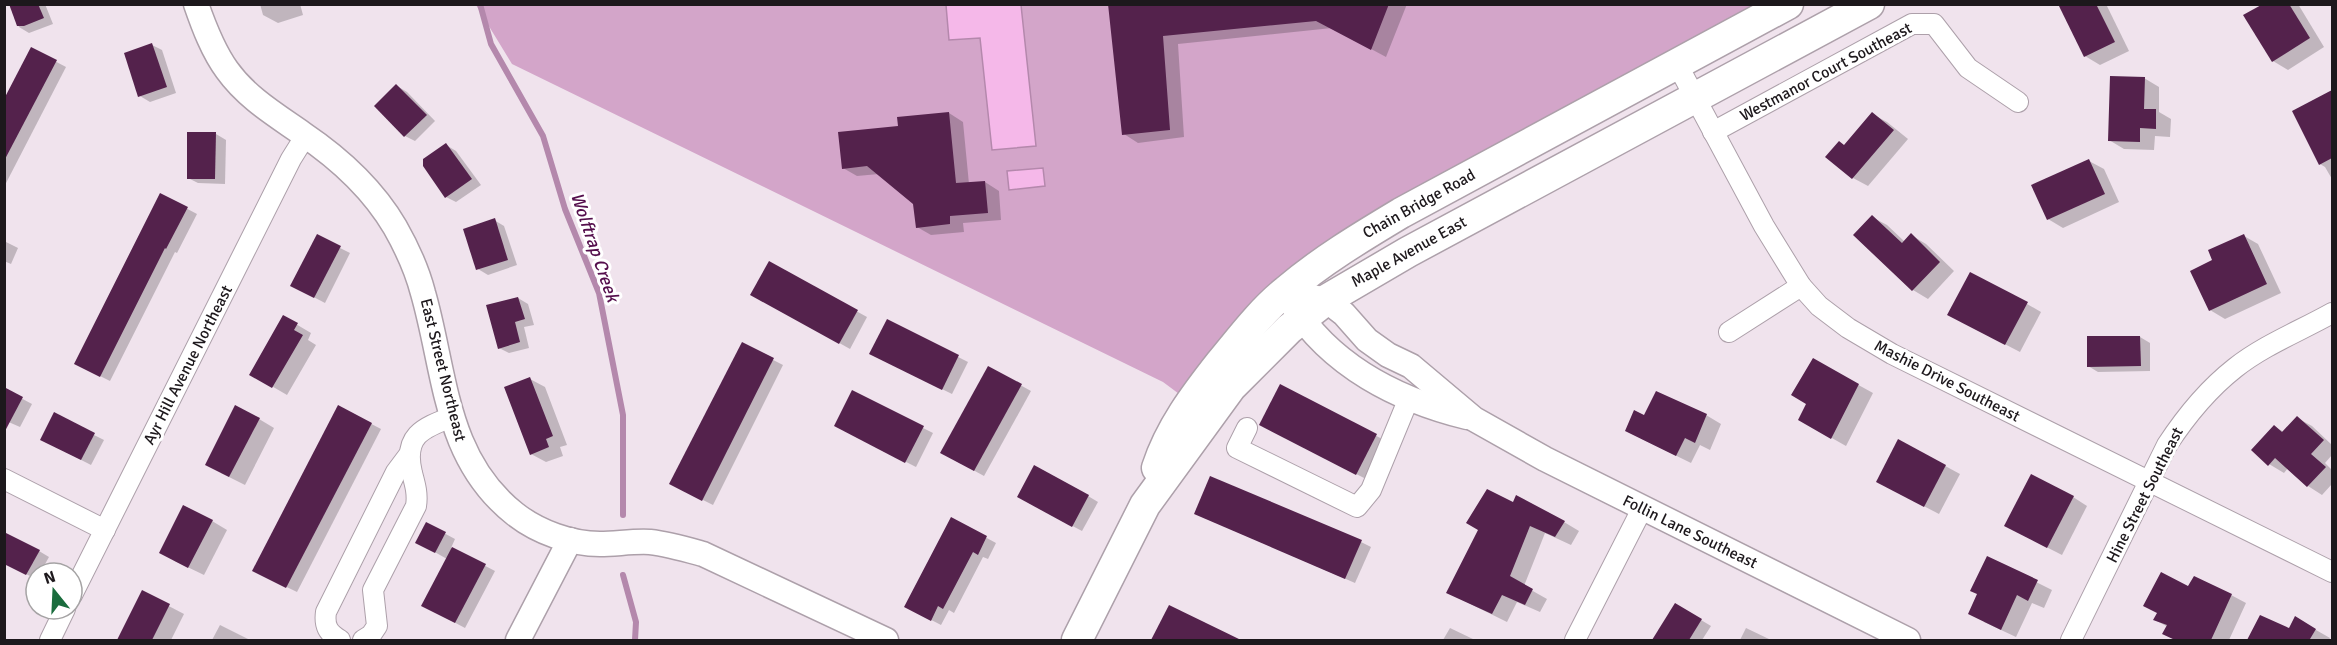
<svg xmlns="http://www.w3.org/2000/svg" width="2337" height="645" viewBox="0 0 2337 645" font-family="Signika,sans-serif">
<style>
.green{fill:#d3a5c9}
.water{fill:#f5b8e9;stroke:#b488ac;stroke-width:1.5}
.shadow{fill:#0003}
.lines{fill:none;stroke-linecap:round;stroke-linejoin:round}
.stream{stroke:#b488ac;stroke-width:6}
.building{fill:#54224c}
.minor-casing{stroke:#ada0aa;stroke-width:22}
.tertiary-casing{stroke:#ada0aa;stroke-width:27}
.primary-casing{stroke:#ada0aa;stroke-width:33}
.minor{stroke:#fff;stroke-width:20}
.tertiary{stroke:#fff;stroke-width:24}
.primary{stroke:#fff;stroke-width:30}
.labels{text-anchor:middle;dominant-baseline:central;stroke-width:6;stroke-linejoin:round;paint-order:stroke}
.street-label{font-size:16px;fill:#1d181c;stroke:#fff}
.water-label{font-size:18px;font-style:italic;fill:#540e4c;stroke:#fff}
</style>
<rect width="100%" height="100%" fill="#f0e3ed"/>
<path class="green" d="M476,5H1786L1285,291L1190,402L1163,382L512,64Z"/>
<g class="water">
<path d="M946,5H1021L1036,146L992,150L980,38L949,40Z"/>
<path d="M1043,168L1045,186L1009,190L1007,171Z"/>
</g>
<g class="shadow">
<path d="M11,4H45L53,24L29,33L19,27Z"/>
<path d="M260,4H300L303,15L278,23L263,15Z"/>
<path d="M1110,4H1407L1386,57L1332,28L1178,44L1184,137L1138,143L1124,134Z"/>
<path d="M2059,4H2106L2129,51L2100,65L2085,56Z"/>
<path d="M2266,4H2298L2324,47L2288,70L2273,61Z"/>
<path d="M152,45L162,50L176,93L150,102L140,96Z"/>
<path d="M32,49L66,67L4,187V100Z"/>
<path d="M2144,78L2159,87V112L2171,119L2170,137L2155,136L2154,150L2124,149L2109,140Z"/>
<path d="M397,86L407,92L435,121L415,141L405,136Z"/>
<path d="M2332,91V179L2325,167L2320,164L2294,111Z"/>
<path d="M949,113L963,122L969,184L985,182L999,191L1001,220L963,223L964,232L931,235L917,227L915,203L879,174L857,176L843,168L900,128Z"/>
<path d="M1872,114L1887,122L1908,139L1868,186L1853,178L1845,146Z"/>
<path d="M216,134L226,140L225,184L198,183L188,178Z"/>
<path d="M446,145L456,151L481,185L456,202L446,197Z"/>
<path d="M2089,161L2104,169L2119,202L2063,228L2048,219Z"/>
<path d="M161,195L197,214L177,253L175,252L110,381L86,369Z"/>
<path d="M1872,217L1887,225L1905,242L1911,235L1926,244L1954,271L1928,299L1913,290L1855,235Z"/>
<path d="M494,220L504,226L517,265L488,275L478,269Z"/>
<path d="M2244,236L2258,244L2281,293L2225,319L2210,310L2214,261Z"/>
<path d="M4,241L18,248L11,264L4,261Z"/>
<path d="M340,248L350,253L325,303L302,291Z"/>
<path d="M769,263L867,317L850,349L752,294Z"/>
<path d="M518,298L528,304L534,325L524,327L529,348L509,353L499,348Z"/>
<path d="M2027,304L2041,312L2020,352L1964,323Z"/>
<path d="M284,317L311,333L308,340L316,345L287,395L251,374Z"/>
<path d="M887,321L968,362L952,394L881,359Z"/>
<path d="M2140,337L2150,343V371L2098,372L2088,366V338Z"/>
<path d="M742,344L783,365L713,505L681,489Z"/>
<path d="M1813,360L1873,393L1846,446L1800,420L1808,403Z"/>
<path d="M989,368L1031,391L984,476L942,453Z"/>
<path d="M530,379L545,387L567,445L560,447L563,456L546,462L531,454Z"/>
<path d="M1281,386L1386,441L1366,479L1270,430Z"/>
<path d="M4,389L32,404L20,427L4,420Z"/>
<path d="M339,407L381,429L297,592L264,576Z"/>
<path d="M1706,415L1721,424L1710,450L1700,445L1691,463L1642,439L1645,417Z"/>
<path d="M2297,418L2312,426L2332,445V455L2325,463L2332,470V484L2322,495L2308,486L2288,468L2284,473L2269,464L2275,427L2284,432Z"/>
<path d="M259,419L274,428L245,485L221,473Z"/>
<path d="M923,428L933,433L916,467L845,431Z"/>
<path d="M94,435L104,440L91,465L52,445Z"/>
<path d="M1899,441L1960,474L1939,514L1893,490Z"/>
<path d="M1088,496L1098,502L1082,531L1029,503Z"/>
<path d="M2073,497L2087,506L2062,555L2021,534Z"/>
<path d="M1514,504L1564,522L1579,531L1571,545L1545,533L1524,586L1547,599L1540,612L1517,602L1507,622L1448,593Z"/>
<path d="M1196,514L1361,542L1371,547L1355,583Z"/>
<path d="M952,519L996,543L988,559L983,557L954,613L949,610L941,625L916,612Z"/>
<path d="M212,521L227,530L204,575L175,561Z"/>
<path d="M427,524L455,539L451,548L495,571L465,628L433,611L447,559L417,542Z"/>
<path d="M39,551L49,557L40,573H36V579L4,563Z"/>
<path d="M1988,558L2052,590L2044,608L2032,603L2016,637L1984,622L1978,594Z"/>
<path d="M2188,588L2231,595L2246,603L2229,640H2176L2164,634L2168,627L2155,620L2158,613Z"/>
<path d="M142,592L184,614L171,640H118Z"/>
<path d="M1676,605L1711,626L1702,640H1653Z"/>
<path d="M1170,607L1238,640H1153Z"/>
<path d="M2260,616L2289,630L2295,618L2330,638L2329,640H2249Z"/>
<path d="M220,625L250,640H212Z"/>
<path d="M1450,628L1475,640H1443Z"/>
<path d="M1746,628L1771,640H1740Z"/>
</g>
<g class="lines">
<g class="stream">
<path d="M480,4L491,44L543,136L565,209L599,293L623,415V515"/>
<path d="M623,575L636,622L635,640"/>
</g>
</g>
<g class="building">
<path d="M9,4H38L44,18L24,26H17Z"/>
<path d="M1108,4H1389L1371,50L1316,21L1163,36L1170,130L1122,135Z"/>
<path d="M2058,4H2096L2115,42L2084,57Z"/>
<path d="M2263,4H2289L2310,38L2272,62L2243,15Z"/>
<path d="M152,43L167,87L138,97L124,53Z"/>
<path d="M31,47L57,60L4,161V99Z"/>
<path d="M2110,76L2145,77L2144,109H2156V129L2140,128V142L2108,141Z"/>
<path d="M396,84L427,115L404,137L374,106Z"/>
<path d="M2332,90V158L2319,165L2292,111Z"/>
<path d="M949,112L956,183L985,181L988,213L950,216V224L916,228L913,204L867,166L842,169L838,132L898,126L897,117Z"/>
<path d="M1872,112L1894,130L1852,179L1825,157L1839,141L1844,145Z"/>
<path d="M187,132H216L215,179H187Z"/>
<path d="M446,143L472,179L445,198L423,166V159Z"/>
<path d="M2089,159L2105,194L2047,220L2031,185Z"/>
<path d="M160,193L188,207L166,249L165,248L100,377L74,364Z"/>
<path d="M1872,215L1902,243L1911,233L1940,262L1912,291L1853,235Z"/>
<path d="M495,218L508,260L476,270L463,229Z"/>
<path d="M317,234L341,246L314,298L290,286Z"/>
<path d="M2244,234L2267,284L2209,311L2190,271L2212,260L2208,250Z"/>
<path d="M769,261L858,310L839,344L750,295Z"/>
<path d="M1970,272L2028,302L2005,345L1947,315Z"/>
<path d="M518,297L525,319L515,322L520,342L498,349L486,305Z"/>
<path d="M283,315L298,323L294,330L303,335L272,388L249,375Z"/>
<path d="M887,319L959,355L942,390L869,354Z"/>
<path d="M2087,336H2140L2141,366L2087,367Z"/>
<path d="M742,342L774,358L702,501L669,484Z"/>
<path d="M1813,358L1859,384L1831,439L1798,420L1806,404L1791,395Z"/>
<path d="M988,366L1022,384L974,471L940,453Z"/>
<path d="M530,377L553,436L546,439L549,447L530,455L504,387Z"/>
<path d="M1280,384L1377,434L1356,475L1259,425Z"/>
<path d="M4,387L23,397L4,433Z"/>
<path d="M852,390L924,426L905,463L834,426Z"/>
<path d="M1656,391L1707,414L1695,443L1685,438L1676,456L1625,431L1634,410L1644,415Z"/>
<path d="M235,405L260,418L229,477L205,465Z"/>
<path d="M338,405L372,423L286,588L252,571Z"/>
<path d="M54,412L95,433L81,460L40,440Z"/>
<path d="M2297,416L2324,440L2311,454L2326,467L2307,487L2275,458L2268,466L2251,450L2274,425L2282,432Z"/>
<path d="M1898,439L1946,465L1924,507L1876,482Z"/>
<path d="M1034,465L1089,495L1072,527L1017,497Z"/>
<path d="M2031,474L2074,496L2047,548L2004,526Z"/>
<path d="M1210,476L1362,540L1345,579L1194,514Z"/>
<path d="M1487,489L1513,502L1516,495L1565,521L1555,537L1530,526L1510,576L1533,589L1525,605L1502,595L1492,614L1446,593L1478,530L1466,523Z"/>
<path d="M183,505L213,520L188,568L159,553Z"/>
<path d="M951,517L987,536L978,555L973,552L943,609L938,606L931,621L904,607Z"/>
<path d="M426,522L446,532L435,553L415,543Z"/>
<path d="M4,532L40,550L26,575L4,564Z"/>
<path d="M452,547L486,564L455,623L421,606Z"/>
<path d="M1987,556L2038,580L2028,601L2017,595L2001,630L1968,614L1977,594L1970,591Z"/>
<path d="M2161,572L2188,586L2194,576L2232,594L2211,640H2175L2162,634L2167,625L2153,620L2157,613L2143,606Z"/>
<path d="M142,590L170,604L152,640H117Z"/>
<path d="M1675,603L1702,619L1689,640H1652Z"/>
<path d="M1169,605L1241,640H1151Z"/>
<path d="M2260,615L2289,628L2295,616L2316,629L2310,639L2314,640H2247Z"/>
</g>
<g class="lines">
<defs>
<g id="minor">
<path d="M1677,64L1764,226L1801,286L1819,306L1848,328L1892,354L2332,572"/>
<path d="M1713,132L1912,24H1934L1968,68L2018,102"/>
<path d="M1729,332L1801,286"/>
<path d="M1247,428L1237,448L1357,507L1371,490L1409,398"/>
<path d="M4,479L105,530"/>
<path d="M72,595L291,159L306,135"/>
<path d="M50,640L65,609"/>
<path d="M340,640C328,633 324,626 326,612L396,472L408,456"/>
<path d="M363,640L371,635L377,626L373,590L416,506C418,494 415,484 412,473C403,436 422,428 452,417"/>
<path d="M1575,640L1642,509"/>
<path d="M2071,640L2167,445C2186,416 2207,390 2235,368C2264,345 2300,331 2332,313"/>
</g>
<g id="tertiary">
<path d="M196,4C204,27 213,51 227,70C247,98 276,115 303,134C340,159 372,188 395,227C407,248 417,270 423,293C446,373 444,458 515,514C538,532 571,544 600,544C616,544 633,541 650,542C668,544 685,549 703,554L886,640"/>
<path d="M1285,291L1326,300L1344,314L1367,340L1388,355L1411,366L1474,419L1545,459L1908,640"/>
<path d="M1292,304C1331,366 1398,400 1467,417"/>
<path d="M518,640L570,540"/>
</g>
<g id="primary">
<path d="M1157,468C1170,428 1195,395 1221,362C1241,338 1261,311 1286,291C1321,261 1361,237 1401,213L1788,4"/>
<path d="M1077,640L1145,505L1231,387L1289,329L1326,300L1408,252L1869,4"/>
</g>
</defs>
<use href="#minor" class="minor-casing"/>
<use href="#tertiary" class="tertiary-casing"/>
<use href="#primary" class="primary-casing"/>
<use href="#minor" class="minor"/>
<use href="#tertiary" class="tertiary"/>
<use href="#primary" class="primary"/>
</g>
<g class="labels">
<g class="street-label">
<text transform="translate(1826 72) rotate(-28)">Westmanor Court Southeast</text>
<text transform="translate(1419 204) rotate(-29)">Chain Bridge Road</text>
<text transform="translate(1409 252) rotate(-29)">Maple Avenue East</text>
<text transform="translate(188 365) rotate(-63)">Ayr Hill Avenue Northeast</text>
<text transform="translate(443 370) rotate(76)">East Street Northeast</text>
<text transform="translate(1947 381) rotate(27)">Mashie Drive Southeast</text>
<text transform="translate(2145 495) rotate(-63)">Hine Street Southeast</text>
<text transform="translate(1690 532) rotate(26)">Follin Lane Southeast</text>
</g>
<g class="water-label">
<text transform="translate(595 247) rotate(71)">Wolftrap Creek</text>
</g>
</g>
<rect width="2337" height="645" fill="none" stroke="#1d181c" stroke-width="12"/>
<g transform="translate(54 591) rotate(342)"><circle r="28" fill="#ffffff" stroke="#a5a3a4" stroke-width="1.5"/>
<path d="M0-4.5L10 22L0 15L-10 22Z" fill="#1a6c3d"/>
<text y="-9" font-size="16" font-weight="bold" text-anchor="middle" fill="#1d181c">N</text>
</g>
</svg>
